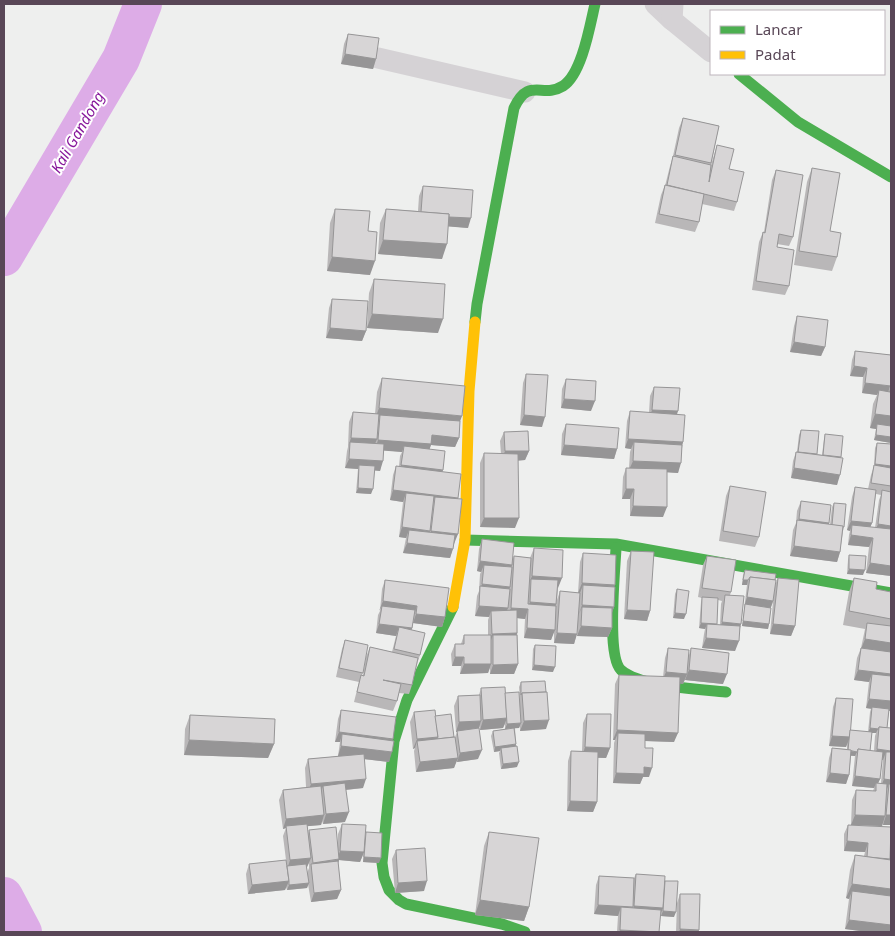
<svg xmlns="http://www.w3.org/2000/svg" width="895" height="936" viewBox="0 0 895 936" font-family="'Noto Sans',sans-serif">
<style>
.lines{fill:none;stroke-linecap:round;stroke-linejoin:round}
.river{stroke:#ddace7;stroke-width:38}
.street{stroke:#d5d2d5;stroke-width:21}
.fast{stroke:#4caf50;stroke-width:11}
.slow{stroke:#ffc107;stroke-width:11}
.wall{fill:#b9b7b8;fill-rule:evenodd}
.shaded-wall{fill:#969596}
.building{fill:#d7d5d6;stroke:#969596}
.labels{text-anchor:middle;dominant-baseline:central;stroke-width:4;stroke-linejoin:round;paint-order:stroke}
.water-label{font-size:15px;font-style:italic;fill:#87189b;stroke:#fff}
</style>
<rect width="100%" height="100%" fill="#eeefee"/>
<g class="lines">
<g class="river">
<path d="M4,257L121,59L143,4"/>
<path d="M4,896L23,932"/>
</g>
<g class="street">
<path d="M655,4L672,20"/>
<path d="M673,4L672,20L711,52"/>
<path d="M378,58L525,92"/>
</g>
<g class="fast">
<path d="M739,74L798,122L891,177"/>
<path d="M475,322L477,304L514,108C529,76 542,99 563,86C582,74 590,25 595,4"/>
<path d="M465,540L616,544L891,593"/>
<path d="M616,548C615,571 606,656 621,670C640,687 700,689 726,692"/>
<path d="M453,607L407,700L394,741L382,863L384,877L389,890L399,900L406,904L502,924L525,932"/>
</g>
<path class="slow" d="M453,607L465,540L469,391L475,322"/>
</g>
<g class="wall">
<path d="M348,34L376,59L373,69L341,64L344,44Z"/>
<path d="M683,118L719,126L711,165L717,145L729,169L737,202L734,211L702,204L699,222L695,232L655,223L661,195L665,185V186L670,166L673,156L679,128Z"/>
<path d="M812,168L837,257L832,271L794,265L807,182Z"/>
<path d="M776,170L793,237L789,246L777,244V247L789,286L785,295L752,290L759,242L763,232H764L772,180Z"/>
<path d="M423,186L468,228L448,226L442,259L378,254L380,223L386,209L418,211L419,196Z"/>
<path d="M335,209L368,231L370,275L327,271L330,223Z"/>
<path d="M374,279L438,333L367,328L369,293Z"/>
<path d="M332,299L366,331L362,341L326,338L329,308Z"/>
<path d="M797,316L825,347L821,356L790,352L794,326Z"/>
<path d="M855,351L891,355V443L874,440L876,429L870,428L873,404L877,395L862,393L863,377L850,376L852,360Z"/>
<path d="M526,374L542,427L520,425L523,383Z"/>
<path d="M382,378L460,422L459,438L455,447L431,445L429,449L458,499L454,544L450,558L403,553L406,538L399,537L403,502L390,500L393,475L396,466H399L400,456L402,452L384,450L380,471L374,470L371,494L356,493L358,469L345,468L347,451L348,447L349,422L353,412L375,414L377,392Z"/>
<path d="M566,379L591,411L561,408L562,389Z"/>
<path d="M654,387L677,415L683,442L678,473L667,472L663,517L630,516V499H622L623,477L626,468H629L630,452L631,449L625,448L627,421L630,411L649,413L650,396Z"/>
<path d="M566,424L617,449L614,459L561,455L562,434Z"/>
<path d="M801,430L817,454L822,455L824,439L825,434L841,457L837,485L791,478L793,461L796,452H797L799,435Z"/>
<path d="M504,432L529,451L525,460L518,461L515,528L480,527V463L484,453L501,454L500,441Z"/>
<path d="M877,443L891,444V576L866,573L869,547L848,545L849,535L850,531L847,530L852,497L855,487L868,489L871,475L874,466L875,448ZM876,494L881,495L879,500L875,528L870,527L872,523Z"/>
<path d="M730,486L759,537L755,547L719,541L726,496Z"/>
<path d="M801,501L829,523V524L830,525L832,507L834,503L844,527L843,531L840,552L837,562L790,556L793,530L796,523L797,511Z"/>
<path d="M482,539L512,561L514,556L530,558L534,548L558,588L557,600L560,591L578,593L580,562L583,553L614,587V607L612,612V628L608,637L577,636L578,629L574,644L554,643V630L551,640L524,638L525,619L517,618L518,664L514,674H490V668L488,673L460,674L461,666H452L451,654L455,644H461L464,635H488V620L489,617L475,616L477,596L479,591L480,574L481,572L477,571L479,549Z"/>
<path d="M631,551L650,611L647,621L624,619L627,561Z"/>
<path d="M849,555L863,575L847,574L848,560Z"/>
<path d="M707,556L731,592L730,595L741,624L735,651L702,648L704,634L705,629L699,628L701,602L702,598L698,597L703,565ZM718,600L722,601L721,604L720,625H716Z"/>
<path d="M745,570L775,585L778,578L795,626L791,636L770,634L773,602L771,607L769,624L768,629L742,626L747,585H742L743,575Z"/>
<path d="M854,578L876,589L891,592V711H889L887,728H891V825H883V823L882,826L851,825L852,800L856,790L873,791L874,788L852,786L855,756H851L849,775L846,784L826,782L829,758L832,748L847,749V744L846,747L829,746L833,707L836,698L850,730L868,732L870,712L871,709L866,708L869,682L854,680L857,658L861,648L865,629L843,625L849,592ZM872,733H876L875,736L874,751H870ZM882,760H883L881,783H878L880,779Z"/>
<path d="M385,580L445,617L442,627L413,623L412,630L420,655L417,664L412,685L409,694L399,693L397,701L393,711L354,702L359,682L336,677L342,649L345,640L363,673L362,675H363L366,657L370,647L392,652L396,636L376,633L378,615L380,611L382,589Z"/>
<path d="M677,589L684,619L673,618L675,594Z"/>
<path d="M535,645L553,672L532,670L533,649Z"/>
<path d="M668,648L689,655L691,648L723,684L685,680L686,677L683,684L680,683L674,742L645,741V748L649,777H643L640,784L613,783L614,743L615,740H613L615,684L619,675L663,677L665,658Z"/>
<path d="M521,682L546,729L520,731V726L519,728H515L516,744V746L517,767L501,769L499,753L500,751L494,752L491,736L493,731L505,729V724L503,728L480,730L479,726L478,759L457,762L456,761L454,768L416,772L414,751L415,748L413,749L410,722L414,712L435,716L454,737H455L457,732H456L454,706L458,696L479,695L481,688L505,693L520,700L519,687Z"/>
<path d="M341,710L392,741L389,762L364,759L363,788L346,790L345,822L323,824L322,821L321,825L307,826L308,834L309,830L338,845V834L342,824L365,834L379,863L363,862V855L360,862L339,860L338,863L341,890L337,899L311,902L308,884L307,888L287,890L286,887L285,890L248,894L246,874L249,864L286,860L283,836L286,828L283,829L279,800L283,790L306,787L305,768L308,759L340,756H338L340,742H335L338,719ZM309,863V868L307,873V867Z"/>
<path d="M587,714L610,748L606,758H598L597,802L593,812L567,811L568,761L571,751H582L583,723Z"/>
<path d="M190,715L274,744L268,758L184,755L185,729Z"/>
<path d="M848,825L890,859L891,932H868L845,929L849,899L846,898L850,870L855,855L864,856L865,852L844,851V834Z"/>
<path d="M489,832L529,907L524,921L475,915L484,846Z"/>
<path d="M396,850L424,891L395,893L392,859Z"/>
<path d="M636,874L664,881L674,917L661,916V911L660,914L659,932H617L618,916L594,914L596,885L599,876L634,878Z"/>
<path d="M680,894L699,930L698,932H676L677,903Z"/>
</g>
<g class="shaded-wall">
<path d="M345,54L376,59L373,69L341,64Z"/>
<path d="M421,214L471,218L468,228L417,224Z"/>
<path d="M383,240L447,244L442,259L378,254Z"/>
<path d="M332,257L375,261L370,275L327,271Z"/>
<path d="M372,314L443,319L438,333L367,328Z"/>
<path d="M330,328L366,331L362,341L326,338Z"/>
<path d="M794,342L825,347L821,356L790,352Z"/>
<path d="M854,366L867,368L863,377L850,376Z"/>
<path d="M865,383L890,386L887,396L879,390L877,395L862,393Z"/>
<path d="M564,399L595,401L591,411L561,408Z"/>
<path d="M379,408L462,416L457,430L380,415L377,422H374Z"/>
<path d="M652,410L678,411L675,421L649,419Z"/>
<path d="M875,414L891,416V431L877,424L876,429L870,428Z"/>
<path d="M524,415L545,417L542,427L520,425Z"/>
<path d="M432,435L459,438L455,447L431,445L428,454L404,446L402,452L375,450L378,440Z"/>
<path d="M876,435L891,437V443L874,440Z"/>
<path d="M351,438L377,439L373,449L350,442L348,447Z"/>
<path d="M628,439L683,442L680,452L634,442L631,449L625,448Z"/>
<path d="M564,445L617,449L614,459L561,455Z"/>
<path d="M505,451H529L525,460L501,461Z"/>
<path d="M349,459L383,461L380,471L359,469V465L358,469L345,468Z"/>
<path d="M633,461L681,463L678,473L629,470Z"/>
<path d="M875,464L891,466V471L874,469Z"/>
<path d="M401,465L443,470L440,479L398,474Z"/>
<path d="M794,468L840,475L837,485L791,478Z"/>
<path d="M358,488L373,489L371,494L356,493Z"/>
<path d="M626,489H634L630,499H622Z"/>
<path d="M393,490L458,498L454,508L435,497L432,505L406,493L403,502L390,500Z"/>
<path d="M633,506L667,507L663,517L630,516Z"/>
<path d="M484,518H519L515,528L480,527Z"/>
<path d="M799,519L829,523L826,533L796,526Z"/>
<path d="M851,521L872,523L868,533L852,525L850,531L847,530Z"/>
<path d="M878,524L891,526V536L874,534Z"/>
<path d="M402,527L430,531L426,540L409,530L406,538L399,537Z"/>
<path d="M431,531L458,534L454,544L428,541Z"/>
<path d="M851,535L873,538L869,547L848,545Z"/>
<path d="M407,543L453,549L450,558L403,553Z"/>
<path d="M794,546L840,552L837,562L790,556Z"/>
<path d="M480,561L512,565L508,574L484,565L481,572L477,571Z"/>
<path d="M870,563L891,566V576L866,573Z"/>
<path d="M849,569L865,570L863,575L847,574Z"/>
<path d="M532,576L562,578L558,588L531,586V579L528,586Z"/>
<path d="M743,580H748L747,585H742Z"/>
<path d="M582,583L615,585L611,594L583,585L580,593H578Z"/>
<path d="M482,584L510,587L506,597L480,589Z"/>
<path d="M747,597L773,601L770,610L745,604L744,607Z"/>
<path d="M383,601L417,606L414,615L382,606L379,611Z"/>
<path d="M530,602L556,604L553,614L528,609L525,619L507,617L511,608L527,609Z"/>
<path d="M582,605L614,607L611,616L582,607L579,614Z"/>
<path d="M479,606L508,608L504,618L491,611L489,617L475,616Z"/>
<path d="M627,610L650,611L647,621L624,619Z"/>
<path d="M675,613L686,614L684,619L673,618Z"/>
<path d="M416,614L445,617L442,627L413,623Z"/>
<path d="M743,621L769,624L768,629L742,626Z"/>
<path d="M722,622L741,624L738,634L719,632Z"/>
<path d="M701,623L717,624H707L705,629L699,628Z"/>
<path d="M379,624L412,628L409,638L399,627L396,636L376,633Z"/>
<path d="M773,624L795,626L791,636L770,634Z"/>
<path d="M581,626L612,628L608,637L577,636Z"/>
<path d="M527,628L555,630L551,640L524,638Z"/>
<path d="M517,633L514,643L493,635L490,643H488L492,634Z"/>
<path d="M557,633L577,634L574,644L554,643Z"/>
<path d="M706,638L739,641L735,651L702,648Z"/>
<path d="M865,639L891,643V654L861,649Z"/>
<path d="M455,657H464L461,666H452Z"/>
<path d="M464,664H491L488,673L460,674Z"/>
<path d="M518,664L514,674H490L493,665Z"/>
<path d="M534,665L555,667L553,672L532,670Z"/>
<path d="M689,670L727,674L723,684L685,680Z"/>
<path d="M858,670L891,674V685L872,674L869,682L854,680Z"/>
<path d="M666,672L687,674L683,684L662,681Z"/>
<path d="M869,699L891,701V711L866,708Z"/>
<path d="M507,718L503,728L480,730L483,720Z"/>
<path d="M549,720L546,729L520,731L524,721Z"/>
<path d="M481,721L478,731L456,732L459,722Z"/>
<path d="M521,723L519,728L505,729L507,724Z"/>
<path d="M870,728L878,729L876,733H868Z"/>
<path d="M617,730L678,733L674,742L617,740L618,733L615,740H613Z"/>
<path d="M339,732L393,739L389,749L342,734L340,742H335Z"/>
<path d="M832,736L850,737L846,747L829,746Z"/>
<path d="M438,737L434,747L417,741L415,748L413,749L417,739Z"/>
<path d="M189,740L274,744L268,758L184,755Z"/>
<path d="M516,744L515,749L501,748L500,751L494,752L495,747Z"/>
<path d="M341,746L392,752L389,762L338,756Z"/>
<path d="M585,747L610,748L606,758L582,757Z"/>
<path d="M877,749L891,751V761L886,752L883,760L873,759Z"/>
<path d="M482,750L478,759L457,762L460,753Z"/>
<path d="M848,751L857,752L855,756L846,755Z"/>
<path d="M458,758L454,768L416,772L420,762Z"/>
<path d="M519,762L517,767L501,769L503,764Z"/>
<path d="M644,767L652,768L649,777H643L640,784L613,783L616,773Z"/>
<path d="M830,773L849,775L846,784L826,782Z"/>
<path d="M855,776L880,779L876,788V783L874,788L852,786Z"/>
<path d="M366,779L363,788L324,792L323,786L321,792L307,794L311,784Z"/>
<path d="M884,779L891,780V790L889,784L887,789H880Z"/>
<path d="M570,801L597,802L593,812L567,811Z"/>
<path d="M349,812L345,822L323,824L326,814Z"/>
<path d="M324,815L321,825L287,828L286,826V828L283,829L286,819Z"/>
<path d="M855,815L885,816L882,826L851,825Z"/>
<path d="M886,815H891V825H883Z"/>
<path d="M847,841L868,843L865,852L844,851Z"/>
<path d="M340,851L364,852L360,862L339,860L336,869L311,868L313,863L337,860Z"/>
<path d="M364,857L381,858L379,863L363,862Z"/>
<path d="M311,858L307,867L287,870L290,860Z"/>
<path d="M289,881L285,890L248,894L252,885Z"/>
<path d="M427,881L424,891L395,893L398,883Z"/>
<path d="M309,883L307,888L287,890L289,885Z"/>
<path d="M852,884L891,889V903L852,891L849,899L846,898Z"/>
<path d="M341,890L337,899L311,902L314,893Z"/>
<path d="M480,900L529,907L524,921L475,915Z"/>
<path d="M598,905L633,907L629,917L621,907L618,916L594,914Z"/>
<path d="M634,906L663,908L659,917L631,916Z"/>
<path d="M663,911L676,912L674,917L661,916Z"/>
<path d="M849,920L891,925V932H868L845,929Z"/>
<path d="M680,929L699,930L698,932H679Z"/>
<path d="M620,930L656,932H619Z"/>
</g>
<g class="building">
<path d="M348,34L379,38L376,59L345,54Z"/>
<path d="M683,118L719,126L711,163L675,155Z"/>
<path d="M717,145L734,149L729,169L744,172L737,202L667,185L673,156L711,165L709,182Z"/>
<path d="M812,168L840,173L830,231L841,233L837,257L799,251Z"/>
<path d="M776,170L803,175L793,237L779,234L777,247L794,250L789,286L756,281L763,232L765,233Z"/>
<path d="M665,185L704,194L699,222L659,214Z"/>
<path d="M423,186L473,190L471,218L449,217V214L421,212Z"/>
<path d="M335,209L370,211L368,231L377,232L375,261L332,257Z"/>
<path d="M386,209L449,214L447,244L383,240Z"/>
<path d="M374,279L445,284L443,319L372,314Z"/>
<path d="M332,299L368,301L366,331L330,328Z"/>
<path d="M797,316L828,320L825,347L794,342Z"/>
<path d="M855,351L891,355V386L865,383L867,368L854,366Z"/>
<path d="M526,374L548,375L545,417L524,415Z"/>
<path d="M382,378L465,386L462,416L379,408Z"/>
<path d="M566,379L596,381L595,401L564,399Z"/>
<path d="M891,385V416L875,414L879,390L890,392Z"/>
<path d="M654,387L680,388L678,411L652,410Z"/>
<path d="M630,411L685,415L683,442L628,439Z"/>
<path d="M353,412L379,414L377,439L351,438Z"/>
<path d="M380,415L460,421L459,438L432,435L431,444L378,440Z"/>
<path d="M566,424L619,428L617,449L564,445Z"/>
<path d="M877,424L891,426V437L876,435Z"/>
<path d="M801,430L819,431L817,454L798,452Z"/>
<path d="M528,431L529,451H505L504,432Z"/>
<path d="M825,434L843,436L841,457L823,455Z"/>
<path d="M350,442L384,444L383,461L349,459Z"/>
<path d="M634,442L682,445L681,463L633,461Z"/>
<path d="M877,443L891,444V466L875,464Z"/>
<path d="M404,446L445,451L443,470L401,465Z"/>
<path d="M796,452L843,458L840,475L794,468Z"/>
<path d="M484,453L518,454L519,518H484Z"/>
<path d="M359,465L375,466L373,489L358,488Z"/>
<path d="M874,465L891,468V486L871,483Z"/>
<path d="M396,466L461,474L458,498L393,490Z"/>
<path d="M626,468L667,469V507L633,506L634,489H626Z"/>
<path d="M730,486L766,492L759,537L723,531Z"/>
<path d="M855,487L876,490L872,523L851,521Z"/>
<path d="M882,490L891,492V526L878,524Z"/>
<path d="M406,493L434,496L430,531L402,527Z"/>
<path d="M435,497L462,499L458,534L431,531Z"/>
<path d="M801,501L831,505L829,523L799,519Z"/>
<path d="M834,503L846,504L844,527L832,525Z"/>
<path d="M797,520L843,526L840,552L794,546Z"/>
<path d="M852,525L891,529V566L870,563L873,538L851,535Z"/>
<path d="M409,530L455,535L453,549L407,543Z"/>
<path d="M482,539L514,543L512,565L480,561Z"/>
<path d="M534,548L563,550L562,578L532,576Z"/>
<path d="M631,551L654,552L650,611L627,610Z"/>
<path d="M583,553L616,555L615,585L582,583Z"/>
<path d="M849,555L866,556L865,570L849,569Z"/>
<path d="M514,556L531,558L528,604L556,606L555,630L527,628L528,609L511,608Z"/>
<path d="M707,556L736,560L731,592L702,588Z"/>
<path d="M484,565L512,567L510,587L482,584Z"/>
<path d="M745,570L776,574L775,580L750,577L748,580H743Z"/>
<path d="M750,577L776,580L773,601L747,597Z"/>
<path d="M778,578L799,580L795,626L773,624Z"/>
<path d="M854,578L877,582L876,589L891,592V619L849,611Z"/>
<path d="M531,579L558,580L556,604L530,602Z"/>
<path d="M385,580L449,588L445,617L416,614L417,606L383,601Z"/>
<path d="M583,585L615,587L614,607L582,605Z"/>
<path d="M480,586L510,589L508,608L479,606Z"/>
<path d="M677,589L689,591L686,614L675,613Z"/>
<path d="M560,591L580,593L577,634L557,633Z"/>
<path d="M725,595L744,596L741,624L722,622Z"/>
<path d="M702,597L718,598L717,624L701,623Z"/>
<path d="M745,604L771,608L769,624L743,621Z"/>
<path d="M382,606L415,610L412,628L379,624Z"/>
<path d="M582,607L612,608V628L581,626Z"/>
<path d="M517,610V633L492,634L491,611Z"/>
<path d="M867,623L891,626V643L865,639Z"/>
<path d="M707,624L740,626L739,641L706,638Z"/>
<path d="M399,627L425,633L420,655L394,649Z"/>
<path d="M464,635H491V664H464V657H455V644H464Z"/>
<path d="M493,635H517L518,664L493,665Z"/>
<path d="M345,640L368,645L363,673L339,668Z"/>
<path d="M535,645L556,646L555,667L534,665Z"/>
<path d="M370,647L418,658L412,685L383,680L401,684L397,701L357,692L361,675L364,676Z"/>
<path d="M668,648L689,650L687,674L666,672Z"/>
<path d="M691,648L729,653L727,674L689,670Z"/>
<path d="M861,648L891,652V674L858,670Z"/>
<path d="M872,674L891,676V701L869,699Z"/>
<path d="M619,675L680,677L678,733L617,730Z"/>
<path d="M545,681L546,692L522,693L521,695V682Z"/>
<path d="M505,687L507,718L483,720L481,688Z"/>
<path d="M519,692L521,723L507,724L505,693Z"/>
<path d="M547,692L549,720L524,721L522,693Z"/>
<path d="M480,695L481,721L459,722L458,696Z"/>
<path d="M836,698L853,699L850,737L832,736Z"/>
<path d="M872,707L889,709L887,728L879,727V729L870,728Z"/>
<path d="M341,710L396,717L393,739L339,732Z"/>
<path d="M435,710L438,737L417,739L414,712Z"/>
<path d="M451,714L454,737L437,739L438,737L435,716Z"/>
<path d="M587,714H611L610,748L585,747Z"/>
<path d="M190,715L275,719L274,744L189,740Z"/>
<path d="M879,727L891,728V751L877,749Z"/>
<path d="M479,728L482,750L460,753L457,731Z"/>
<path d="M514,728L516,744L495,747L493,731Z"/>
<path d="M850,730L872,732L870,751L858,749L857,752L848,750Z"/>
<path d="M618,733L645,734V748H653L652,768L644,767V774L616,773Z"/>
<path d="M342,734L394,741L392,752L341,746Z"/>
<path d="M455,737L458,758L420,762L417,741Z"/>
<path d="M517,746L519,762L503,764L501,748Z"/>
<path d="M832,748L851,750L849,775L830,773Z"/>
<path d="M858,749L883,752L880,779L855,776Z"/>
<path d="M571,751L598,752L597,802L570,801Z"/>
<path d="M886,752H891V780L884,779Z"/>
<path d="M364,754L366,779L311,784L308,759Z"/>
<path d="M345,783L349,812L326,814L323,786Z"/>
<path d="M876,783L887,784L885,816L855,815L856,790L876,791Z"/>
<path d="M889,784H891V815H886Z"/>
<path d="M321,786L324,815L286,819L283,790Z"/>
<path d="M307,824L311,858L290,860L286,826Z"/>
<path d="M342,824L366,825L364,852L340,851Z"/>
<path d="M848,825L891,827L890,859L867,857L868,843L847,841Z"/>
<path d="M336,827L339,859L313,863L309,830Z"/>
<path d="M366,832L382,833L381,858L364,857Z"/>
<path d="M489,832L539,838L529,907L480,900Z"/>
<path d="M425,848L427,881L398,883L396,850Z"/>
<path d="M855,855L891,860V889L852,884Z"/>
<path d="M286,860L289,881L252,885L249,864Z"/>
<path d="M338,861L341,890L314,893L311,864Z"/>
<path d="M306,864L309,883L289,885V881L287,866Z"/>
<path d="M636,874L665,876L663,908L634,906Z"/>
<path d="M599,876L634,878L633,907L598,905Z"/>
<path d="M665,881H678L676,912L663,911Z"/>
<path d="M852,891L891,896V925L849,920Z"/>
<path d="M680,894H700L699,930L680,929Z"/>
<path d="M621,907L661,910L659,932L620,930Z"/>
</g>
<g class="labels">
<g class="water-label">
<text transform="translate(77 132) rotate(-60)">Kali Gandong</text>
</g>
</g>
<rect width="895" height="936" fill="none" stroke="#594757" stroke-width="10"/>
<rect x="710" y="10" width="175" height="65" fill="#ffffff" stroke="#bdb5bc"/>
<rect x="720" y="26" width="25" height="8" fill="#4caf50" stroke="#bdb5bc"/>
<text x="755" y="35" font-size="15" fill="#594757">Lancar</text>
<rect x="720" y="51" width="25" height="8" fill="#ffc107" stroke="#bdb5bc"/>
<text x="755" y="60" font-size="15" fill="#594757">Padat</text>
</svg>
